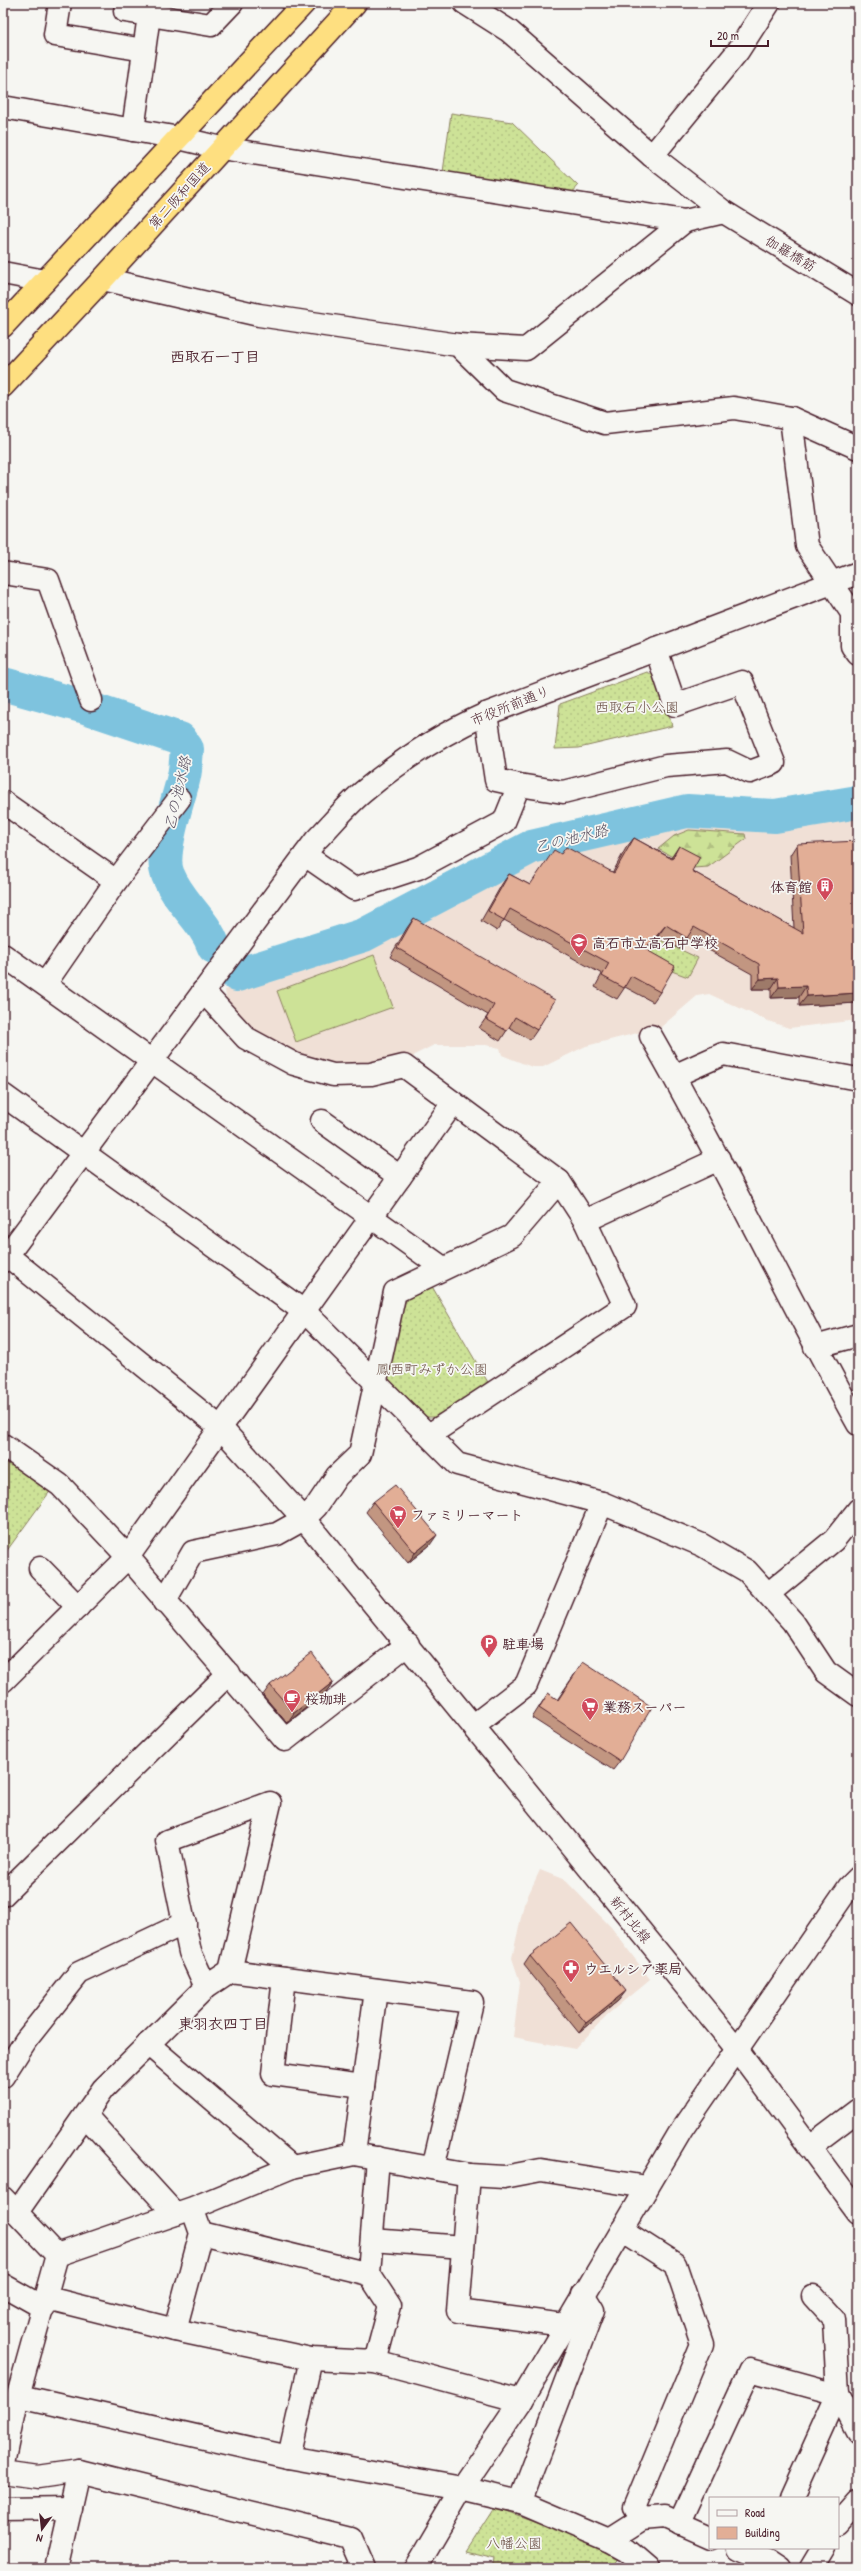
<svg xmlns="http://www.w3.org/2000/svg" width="861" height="2571" viewBox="0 0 861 2571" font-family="'Patrick Hand','Klee One',sans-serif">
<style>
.built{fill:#f0e0d6}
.grass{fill:url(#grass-dots);stroke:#8c8061}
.forest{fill:url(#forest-firs);stroke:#8c8061}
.garden{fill:#cde297;stroke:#8c8061}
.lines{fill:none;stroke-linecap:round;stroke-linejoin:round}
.river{stroke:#7ec3de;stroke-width:34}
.minor-casing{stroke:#4a1f2b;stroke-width:25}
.highway-casing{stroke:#4a1f2b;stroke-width:25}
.minor{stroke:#f6f6f2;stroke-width:22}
.highway{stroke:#fedf80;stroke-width:22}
.wall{fill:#c29681;stroke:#4a1f2b}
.shaded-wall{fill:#9e7a69;stroke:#4a1f2b}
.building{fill:#e2ae96;stroke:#4a1f2b}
.labels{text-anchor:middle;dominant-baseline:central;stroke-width:3.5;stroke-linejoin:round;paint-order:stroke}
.street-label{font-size:14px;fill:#4a1f2b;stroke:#f6f6f2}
.park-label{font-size:14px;fill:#6b5046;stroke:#f6f6f2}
.poi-label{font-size:14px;font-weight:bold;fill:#4a1f2b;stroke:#f6f6f2;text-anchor:start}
.neighbourhood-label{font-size:15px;font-weight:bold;fill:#4a1f2b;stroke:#f6f6f2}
.water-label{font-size:15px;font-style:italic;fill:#5a5061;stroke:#f6f6f2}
</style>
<defs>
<pattern id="grass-dots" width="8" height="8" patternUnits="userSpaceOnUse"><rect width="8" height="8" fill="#cde297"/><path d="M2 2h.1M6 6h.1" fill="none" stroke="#b2c182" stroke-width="1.8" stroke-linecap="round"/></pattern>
<pattern id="forest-firs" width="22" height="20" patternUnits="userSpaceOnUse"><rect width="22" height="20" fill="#cde297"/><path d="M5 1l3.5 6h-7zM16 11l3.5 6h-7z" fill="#b2c182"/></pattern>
</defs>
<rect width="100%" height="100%" fill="#f6f6f2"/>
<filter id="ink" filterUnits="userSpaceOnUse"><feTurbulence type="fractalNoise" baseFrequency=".025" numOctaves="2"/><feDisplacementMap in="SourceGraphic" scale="8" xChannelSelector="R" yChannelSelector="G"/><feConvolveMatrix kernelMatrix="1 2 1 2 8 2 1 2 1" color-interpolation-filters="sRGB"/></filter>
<g filter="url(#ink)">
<g class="built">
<path d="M858,806V1023L850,1021L789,1028L768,1021L709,994L697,996L661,1027L586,1046L543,1067H532L502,1055L500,1048L486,1045H434L416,1054L408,1062L370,1071L275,1052L228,1010L225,990L236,978L364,937L531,850L687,813L790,817Z"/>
<path d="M540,1870L565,1880L611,1927L650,1979L607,2015L575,2049L513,2037L520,1982L512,1958L524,1904Z"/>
</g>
<g class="grass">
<path d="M451,113L512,122L578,186L572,193L443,172Z"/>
<path d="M647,672L658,677L672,726L579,748L555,749L560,704Z"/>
<path d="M658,939L698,958L688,977L669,970L647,957Z"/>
<path d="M430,1283L489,1384L435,1417H423L386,1378L401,1306L412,1294Z"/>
<path d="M3,1455L51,1490L3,1556Z"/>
<path d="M494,2507L620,2551L613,2568H492L494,2559L465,2552Z"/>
</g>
<path class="forest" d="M689,830L745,834L746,839L708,867L693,868L658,849L674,836Z"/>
<path class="garden" d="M374,955L393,1007L296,1042L277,991Z"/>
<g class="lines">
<g class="river">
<path d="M3,684L82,706L180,739L187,749C186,758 186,767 184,776C179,800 158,853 168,875C179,903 204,919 214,947"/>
<path d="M237,975L364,935L531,847L687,811L775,816L858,802"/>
</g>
<defs>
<g id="minor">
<path d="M60,3L55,35L144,50"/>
<path d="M465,3L509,31L652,156L724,212L858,294"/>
<path d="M125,11L211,25L232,3"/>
<path d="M3,107L179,138L221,148L685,221L724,212"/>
<path d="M133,130L149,15"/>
<path d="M652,156L738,51L769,3"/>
<path d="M3,273L45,281"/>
<path d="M103,279L259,315L458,345L504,390L605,423L734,408L791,418L858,448"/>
<path d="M458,345L526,349L685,221"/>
<path d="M791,418L807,546L852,613V646L858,654"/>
<path d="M3,573L48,580L91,700"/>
<path d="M486,714L496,780L519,785"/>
<path d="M3,802L116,881"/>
<path d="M305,855L354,889L418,868L504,822L519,785L563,792L666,766L727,761L750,772L774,763L742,682L675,705L656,649"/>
<path d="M3,955L443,1268"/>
<path d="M45,984L116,881L179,799"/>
<path d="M203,991L246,1038L294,1064L333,1075L371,1074L404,1066L559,1181L585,1221L625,1306L429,1435"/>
<path d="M651,1036C724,1163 787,1296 858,1424"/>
<path d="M674,1076L723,1054L858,1079"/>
<path d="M3,1095L305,1312L457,1464L602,1503L702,1545L747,1571L793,1622L826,1672L858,1695"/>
<path d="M322,1121L400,1177"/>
<path d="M585,1221L719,1159"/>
<path d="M3,1252L221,1428L304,1519L737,2049L858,2212"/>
<path d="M3,1261L316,840C332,824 346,806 363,792C401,760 441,734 486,714L858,573"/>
<path d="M815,1347L858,1335"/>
<path d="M3,1445L60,1485L128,1557L285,1740L408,1644"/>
<path d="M40,1568L78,1607"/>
<path d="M768,1594L834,1540L858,1510"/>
<path d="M164,1602L193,1552L277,1534L304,1519L316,1507L337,1476L360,1454L395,1292L512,1236L559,1181"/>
<path d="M3,1681L128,1557L453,1103"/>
<path d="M474,1725L526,1685L602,1503"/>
<path d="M3,1895L229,1673"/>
<path d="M284,1978L273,2074L363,2086"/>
<path d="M206,1987L190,1952L167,1841L270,1803L230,1971"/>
<path d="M148,2044L292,2167"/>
<path d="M3,2076L26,2040L79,1973L185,1923"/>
<path d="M86,2116L175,2214"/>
<path d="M809,2147L858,2110"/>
<path d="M354,2154L376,1990"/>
<path d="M469,2175L458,2311L564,2325"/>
<path d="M3,2198L57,2255"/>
<path d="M17,2212L103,2089L206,1987L230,1971L472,2002L433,2168"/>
<path d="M622,2230L675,2264L702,2344L634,2508L642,2519"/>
<path d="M201,2233L369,2274L390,2306L375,2362"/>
<path d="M372,2240L463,2247"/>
<path d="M57,2255L193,2208L292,2167L354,2154L469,2175L504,2177L541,2170L646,2187"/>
<path d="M369,2274L378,2158"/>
<path d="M3,2285L44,2308"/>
<path d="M813,2296L834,2319L838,2394L858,2432"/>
<path d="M47,2298L175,2330L311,2359L375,2362L521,2401"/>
<path d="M175,2330L201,2233L196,2219"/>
<path d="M19,2396L289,2457L462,2488L520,2502L609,2540L627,2550L648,2568"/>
<path d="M289,2457L311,2359"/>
<path d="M3,2464L14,2410L57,2255"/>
<path d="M3,2472L38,2477L79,2471L351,2538L364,2568"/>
<path d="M791,2498L838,2394"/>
<path d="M520,2502L593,2310L583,2294"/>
<path d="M3,2509L71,2508"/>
<path d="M679,2524L750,2370L838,2394"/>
<path d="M838,2524L858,2501"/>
<path d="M609,2540L642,2519L665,2517L710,2537"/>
<path d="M738,2548L767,2560L779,2568"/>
<path d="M57,2568L79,2471"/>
<path d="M415,2568L462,2488L521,2401L682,2129L849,1887L858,1878"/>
<path d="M811,2568L823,2548"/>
</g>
<g id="highway">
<path d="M3,326L304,3"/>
<path d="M3,386L103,279L355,3"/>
</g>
</defs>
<use href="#minor" class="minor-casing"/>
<use href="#highway" class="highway-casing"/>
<use href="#minor" class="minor"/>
<use href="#highway" class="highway"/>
</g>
<g class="wall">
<path d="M634,838L671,858L679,846L692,871L794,928L790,855L797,844L858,1003L799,1006V997L771,998V989H752V974L687,938L680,949L658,936L646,950L660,992L653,1002L625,987L617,999L595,987L602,974L504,920L497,931L481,921L502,884L509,874L530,885L561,854L613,872L626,848Z"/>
<path d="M414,918L537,1030L530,1040L509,1027L500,1041L479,1028L488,1015L390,957L407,928Z"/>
<path d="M373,1502L430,1545L408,1563L366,1512Z"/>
<path d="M583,1662L620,1761L613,1770L532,1718L548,1693L557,1700Z"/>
<path d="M333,1682L326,1692L287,1723L263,1695L270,1685Z"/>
<path d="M530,1956L619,2000L579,2033L524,1965Z"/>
</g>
<g class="shaded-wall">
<path d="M666,925L658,936L637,959L645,949Z"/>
<path d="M778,978L771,989H752L760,979Z"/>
<path d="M806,986L799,997L771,998L779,987Z"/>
<path d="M858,993V1003L799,1006L807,996Z"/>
<path d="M437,1535L430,1545L408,1563L415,1553Z"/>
<path d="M333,1682L326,1692L287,1723L294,1713Z"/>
<path d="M626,1991L619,2000L579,2033L586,2023Z"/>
</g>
<g class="building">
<path d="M634,838L672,859L679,846L700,857L692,871L803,933L797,844L858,841V993L807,996L806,986L779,987L778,978L760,979L759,964L694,927L687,938L666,925L645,949L675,966L660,992L631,976L624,988L602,976L609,963L510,909L504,920L488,911L509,874L530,885L554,850L561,854L566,847L614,873Z"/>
<path d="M414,918L555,1000L537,1030L515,1017L507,1031L486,1019L494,1005L397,948Z"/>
<path d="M395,1485L437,1535L415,1553L373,1502Z"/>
<path d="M312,1653L333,1682L294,1713L270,1685Z"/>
<path d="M583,1662L652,1707L620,1761L539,1708L548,1693L558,1700Z"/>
<path d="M571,1923L626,1991L586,2023L530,1956Z"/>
</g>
</g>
<defs>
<symbol id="building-pin" viewBox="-11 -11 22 30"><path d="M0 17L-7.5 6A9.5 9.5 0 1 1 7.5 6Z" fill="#d1495b" stroke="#f6f6f2"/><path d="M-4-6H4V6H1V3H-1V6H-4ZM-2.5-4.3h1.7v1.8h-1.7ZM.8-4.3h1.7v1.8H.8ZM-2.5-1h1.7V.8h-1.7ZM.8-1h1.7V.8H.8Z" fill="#fff"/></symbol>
<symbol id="school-pin" viewBox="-11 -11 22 30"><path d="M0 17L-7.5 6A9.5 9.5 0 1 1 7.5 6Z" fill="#d1495b" stroke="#f6f6f2"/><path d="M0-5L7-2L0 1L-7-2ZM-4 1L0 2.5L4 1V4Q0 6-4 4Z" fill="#fff"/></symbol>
<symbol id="supermarket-pin" viewBox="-11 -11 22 30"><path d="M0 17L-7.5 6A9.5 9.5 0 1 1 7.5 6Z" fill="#d1495b" stroke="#f6f6f2"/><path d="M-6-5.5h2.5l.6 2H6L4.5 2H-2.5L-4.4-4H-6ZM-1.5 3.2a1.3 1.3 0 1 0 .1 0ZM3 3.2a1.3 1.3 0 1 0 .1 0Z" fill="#fff"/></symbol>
<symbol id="parking-pin" viewBox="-11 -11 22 30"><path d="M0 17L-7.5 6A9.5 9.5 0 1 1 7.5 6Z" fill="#d1495b" stroke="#f6f6f2"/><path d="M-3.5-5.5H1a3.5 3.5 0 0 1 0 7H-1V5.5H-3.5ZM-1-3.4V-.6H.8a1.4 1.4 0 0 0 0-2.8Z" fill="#fff"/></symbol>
<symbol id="cafe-pin" viewBox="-11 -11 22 30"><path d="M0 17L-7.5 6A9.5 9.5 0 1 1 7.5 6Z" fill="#d1495b" stroke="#f6f6f2"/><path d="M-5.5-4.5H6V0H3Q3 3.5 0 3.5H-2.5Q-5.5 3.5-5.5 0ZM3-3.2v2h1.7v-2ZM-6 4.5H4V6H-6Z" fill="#fff"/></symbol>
<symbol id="pharmacy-pin" viewBox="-11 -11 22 30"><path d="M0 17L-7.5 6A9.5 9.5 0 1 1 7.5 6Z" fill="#d1495b" stroke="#f6f6f2"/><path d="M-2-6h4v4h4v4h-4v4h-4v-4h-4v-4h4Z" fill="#fff"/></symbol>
</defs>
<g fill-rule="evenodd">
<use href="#building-pin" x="815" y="876" width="20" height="27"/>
<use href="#school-pin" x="569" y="932" width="20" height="27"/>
<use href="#supermarket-pin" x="388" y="1504" width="20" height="27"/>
<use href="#parking-pin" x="479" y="1633" width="20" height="27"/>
<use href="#cafe-pin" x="282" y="1688" width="20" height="27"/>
<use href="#supermarket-pin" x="580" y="1696" width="20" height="27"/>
<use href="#pharmacy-pin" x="561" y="1958" width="20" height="27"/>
</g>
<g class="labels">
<g class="street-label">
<text transform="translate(179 195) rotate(-48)">第二阪和国道</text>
<text transform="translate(791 253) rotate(31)">伽羅橋筋</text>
<text transform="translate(510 705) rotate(-22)">市役所前通り</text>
<text transform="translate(631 1919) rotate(51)">新村北線</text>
</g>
<g class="park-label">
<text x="637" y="706">西取石小公園</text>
<text x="432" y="1368">鳳西町みずか公園</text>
<text x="514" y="2542">八幡公園</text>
</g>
<g class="poi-label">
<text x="812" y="886" text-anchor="end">体育館</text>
<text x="592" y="942">高石市立高石中学校</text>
<text x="411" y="1514">ファミリーマート</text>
<text x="502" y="1643">駐車場</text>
<text x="305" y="1698">桜珈琲</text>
<text x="603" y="1706">業務スーパー</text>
<text x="584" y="1968">ウエルシア薬局</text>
</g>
<g class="neighbourhood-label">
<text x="215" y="356">西取石一丁目</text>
<text x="223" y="2023">東羽衣四丁目</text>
</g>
<g class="water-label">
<text transform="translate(177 793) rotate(-77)">乙の池水路</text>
<text transform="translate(571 838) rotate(-14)">乙の池水路</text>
</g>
</g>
<rect width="861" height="2571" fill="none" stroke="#f6f6f2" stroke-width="16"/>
<rect x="8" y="8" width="845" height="2555" fill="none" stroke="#4a1f2b" stroke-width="1.5" filter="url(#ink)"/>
<rect x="709" y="2497" width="130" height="52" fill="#f6f6f2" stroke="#b1a0a2"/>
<rect x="717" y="2510" width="20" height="6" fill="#f6f6f2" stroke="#b1a0a2"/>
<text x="745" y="2517" font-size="12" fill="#4a1f2b">Road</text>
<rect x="717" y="2527" width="20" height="12" fill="#e2ae96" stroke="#b1a0a2"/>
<text x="745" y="2537" font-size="12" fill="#4a1f2b">Building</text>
<g transform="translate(42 2529) rotate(195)" stroke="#f6f6f2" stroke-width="3" paint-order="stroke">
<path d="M0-3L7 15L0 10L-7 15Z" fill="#4a1f2b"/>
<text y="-6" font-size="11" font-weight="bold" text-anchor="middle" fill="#4a1f2b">N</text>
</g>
<path d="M711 40v6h57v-6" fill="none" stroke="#4a1f2b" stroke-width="2"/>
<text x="717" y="40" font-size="12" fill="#4a1f2b" stroke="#f6f6f2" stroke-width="3" paint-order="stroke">20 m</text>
</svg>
